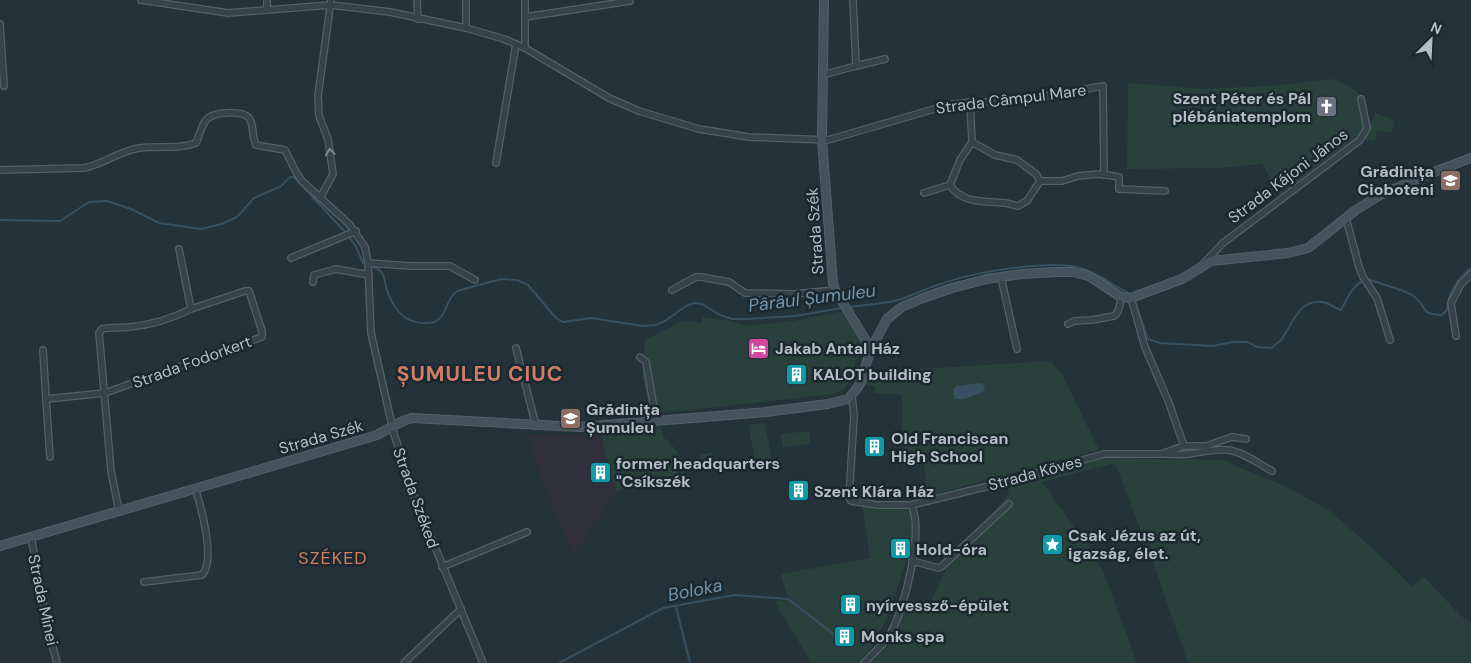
<svg xmlns="http://www.w3.org/2000/svg" width="1471" height="663" viewBox="0 0 1471 663" font-family="'DM Sans',sans-serif">
<style>
.medical{fill:#2f303c}
.green{fill:#29403c}
.water{fill:#385161}
.lines{fill:none;stroke-linecap:round;stroke-linejoin:round}
.stream{stroke:#385161;stroke-width:2}
.street-casing{stroke:#556169;stroke-width:8}
.secondary-casing{stroke:#556169;stroke-width:10}
.street{stroke:#37434b;stroke-width:5.5}
.secondary{stroke:#45535e;stroke-width:8}
.oneway{stroke:#7b878f}
.labels{text-anchor:middle;dominant-baseline:central;stroke-width:5;stroke-linejoin:round;paint-order:stroke}
.poi-label{font-size:16px;font-weight:bold;fill:#b3bec6;stroke:#1c2830;text-anchor:start}
.street-label{font-size:16px;fill:#b3bec6;stroke:#1c2830}
.water-label{font-size:18px;font-style:italic;fill:#7495a9;stroke:#1c2830}
.neighbourhood-label{font-size:18px;letter-spacing:1px;fill:#cf7e65;stroke:#1c2830}
.district-label{font-size:21px;font-weight:bold;letter-spacing:1px;fill:#cf7e65;stroke:#1c2830}
</style>
<rect width="100%" height="100%" fill="#24323a"/>
<path class="medical" d="M600,433L616,491L574,555L569,546L543,484L527,434L555,435Z"/>
<g class="green">
<path d="M1331,79C1347,82 1364,93 1367,111L1360,115L1362,118L1367,116L1363,129L1355,140L1280,196L1262,164L1219,168L1127,169L1128,83L1203,89L1269,86Z"/>
<path d="M1375,113L1395,121L1392,133L1377,130L1375,141L1363,140Z"/>
<path d="M843,311L861,340L860,350L849,383L845,389L834,394L688,410L651,413L642,376L645,340L682,321L702,323V317L731,321L747,326L793,321Z"/>
<path d="M1051,361L1063,376L1099,450L927,496L924,465L902,466V395L874,393L875,386L864,385L869,372Z"/>
<path d="M765,423L773,466L757,470L748,425Z"/>
<path d="M662,427L663,437C676,446 682,459 684,475L644,482L616,491L600,433Z"/>
<path d="M809,431L810,444L783,447L781,434Z"/>
<path d="M712,453L714,470L703,471L700,454Z"/>
<path d="M1102,458L1222,460L1285,486L1329,510L1392,566L1411,586L1424,577L1461,616L1471,622V663H1188L1153,562L1115,463L1042,482L1090,548L1104,573L1137,663H871C887,650 894,631 901,612L903,613L910,599L929,605L946,569L1009,494L1007,486Z"/>
<path d="M862,505L906,509L911,512L913,542L887,618L871,648L858,663H812L775,603L778,600L782,601L788,599L781,574L870,558Z"/>
</g>
<path class="water" d="M980,383L985,385L983,392L964,399H955L953,390L956,386Z"/>
<g class="lines">
<g class="stream">
<path d="M0,220L60,221L89,202L107,201L131,209L159,223L201,229L222,224L237,217L254,198L281,186L290,177H294L346,233"/>
<path d="M349,237L356,247L363,263L366,264"/>
<path d="M370,265C388,272 382,278 388,293C394,309 405,323 424,323C449,325 443,300 457,291L501,279L517,280L528,285L556,318L563,322L591,318L643,326L656,325L665,321L686,306L694,303L702,304L720,315L732,319H746L795,316L842,308"/>
<path d="M1134,299L1148,339L1160,343L1213,346L1233,342H1248L1257,347L1272,348C1274,345 1278,343 1281,340C1292,326 1299,295 1326,303C1331,305 1336,308 1341,310C1348,297 1353,283 1368,279C1382,285 1405,289 1415,297C1429,309 1419,314 1442,315L1447,310C1447,295 1459,276 1471,268"/>
<path d="M849,307C865,305 883,304 898,300C912,296 924,289 938,285C969,273 1048,259 1081,268C1097,273 1113,285 1128,293L1131,296"/>
<path d="M676,607L690,663"/>
<path d="M559,663L663,608L735,595L788,599L836,636"/>
</g>
<defs>
<g id="street">
<path d="M141,0L228,13L331,5L390,12L466,28L504,39L525,48L609,98L639,111L699,129L749,137L828,140L948,105L970,102H1012L1103,86L1104,175"/>
<path d="M417,0L418,19"/>
<path d="M525,0V48"/>
<path d="M267,10V0"/>
<path d="M525,17L630,1"/>
<path d="M0,24L4,86"/>
<path d="M466,28V0"/>
<path d="M856,66L885,59"/>
<path d="M822,75L856,66L853,0"/>
<path d="M970,102L972,142L960,160L950,185C961,204 987,201 1006,203C1010,204 1014,205 1018,206L1027,201L1040,181H1062L1078,176L1100,174L1119,177V189L1165,191"/>
<path d="M972,142L995,155L1017,160L1036,174L1040,181"/>
<path d="M496,163L516,44"/>
<path d="M0,170L84,168C104,164 121,150 140,148C159,145 178,150 196,143C200,135 201,124 208,118C216,112 243,110 249,118C255,126 251,136 256,145L285,150L296,172L302,181L349,224L365,247L368,263L371,333L394,434L414,496L483,663"/>
<path d="M924,193L950,185"/>
<path d="M320,198L333,174L328,139L319,116L318,96L331,0"/>
<path d="M1346,218L1359,267L1363,277L1377,298L1390,340"/>
<path d="M291,258L356,231"/>
<path d="M368,263L410,266H450L475,280"/>
<path d="M1204,263L1223,243L1360,140L1367,128L1361,99"/>
<path d="M1001,277L1017,349"/>
<path d="M313,282L314,275L336,269L369,275"/>
<path d="M672,290L696,277H701L729,282L745,293L794,294L835,290"/>
<path d="M1131,298L1145,347L1169,403L1184,446"/>
<path d="M1068,324L1074,321L1092,320L1114,316C1120,312 1120,303 1121,297"/>
<path d="M1456,336L1451,303L1461,284L1471,274"/>
<path d="M516,348L536,426"/>
<path d="M43,350L46,399L105,393L262,337V331L249,291H245L191,309"/>
<path d="M640,357L646,362L656,420"/>
<path d="M852,396L854,416L849,498L851,501L878,505H911C925,528 904,612 890,634C883,645 873,654 864,663"/>
<path d="M46,399L50,457"/>
<path d="M1165,454C1173,454 1181,455 1189,454C1202,452 1214,449 1227,450C1240,450 1261,465 1272,471"/>
<path d="M911,505L993,485L1104,454H1161L1184,446H1206L1232,437L1246,439"/>
<path d="M119,511L111,471L99,333L102,329C111,327 120,328 130,327C150,325 173,318 191,309L179,249"/>
<path d="M31,537L48,629L57,663"/>
<path d="M912,561L939,568L941,567L1009,504"/>
<path d="M442,567L527,532"/>
<path d="M144,582L202,575C216,561 201,506 195,488"/>
<path d="M404,663L461,609"/>
</g>
<g id="secondary">
<path d="M824,0L822,140L833,283L835,290L871,349"/>
<path d="M0,546L374,436C387,431 398,421 412,418L580,427L766,412L828,404L848,399L855,391L860,384L871,349L887,319L902,307L923,298L952,288L987,279L1022,274L1056,272H1072L1089,276L1121,297L1131,298L1182,279L1211,261L1288,253L1308,248L1356,210L1380,195L1424,176L1471,158"/>
</g>
</defs>
<use href="#street" class="street-casing"/>
<use href="#secondary" class="secondary-casing"/>
<use href="#street" class="street"/>
<use href="#secondary" class="secondary"/>
</g>
<defs><path id="oneway-chevron" d="M-2-3.5L2.5 0L-2 3.5" fill="none" stroke-width="1.6" stroke-linecap="round" stroke-linejoin="round" transform="scale(1.25)"/></defs>
<use class="oneway" href="#oneway-chevron" transform="translate(330 152) rotate(-98)"/>
<defs>
<symbol id="church-square" viewBox="-11 -11 22 22"><rect x="-9" y="-9" width="18" height="18" rx="4" fill="#6b7280" stroke="#1c2830"/><path d="M-1.2-6h2.4v3.5h3.3v2.4h-3.3V6h-2.4V-.1h-3.3v-2.4h3.3Z" fill="#fff"/></symbol>
<symbol id="school-square" viewBox="-11 -11 22 22"><rect x="-9" y="-9" width="18" height="18" rx="4" fill="#8d6e63" stroke="#1c2830"/><path d="M0-5L7-2L0 1L-7-2ZM-4 1L0 2.5L4 1V4Q0 6-4 4Z" fill="#fff"/></symbol>
<symbol id="hotel-square" viewBox="-11 -11 22 22"><rect x="-9" y="-9" width="18" height="18" rx="4" fill="#d1479c" stroke="#1c2830"/><path d="M-6-4.5h1.5V1H6V5H4.5V3h-9V5H-6ZM-4 0a1.8 1.8 0 1 1 3.6 0ZM.5 0V-2.5h3Q6-2.5 6 0Z" fill="#fff"/></symbol>
<symbol id="building-square" viewBox="-11 -11 22 22"><rect x="-9" y="-9" width="18" height="18" rx="4" fill="#0f9aa8" stroke="#1c2830"/><path d="M-4-6H4V6H1V3H-1V6H-4ZM-2.5-4.3h1.7v1.8h-1.7ZM.8-4.3h1.7v1.8H.8ZM-2.5-1h1.7V.8h-1.7ZM.8-1h1.7V.8H.8Z" fill="#fff"/></symbol>
<symbol id="sight-square" viewBox="-11 -11 22 22"><rect x="-9" y="-9" width="18" height="18" rx="4" fill="#0f9aa8" stroke="#1c2830"/><path d="M0-6L1.8-2.2L6-1.7L2.9 1.2L3.7 5.4L0 3.3L-3.7 5.4L-2.9 1.2L-6-1.7L-1.8-2.2Z" fill="#fff"/></symbol>
</defs>
<g fill-rule="evenodd">
<use href="#church-square" x="1314" y="94" width="25" height="25"/>
<use href="#school-square" x="1438" y="168" width="25" height="25"/>
<use href="#hotel-square" x="746" y="336" width="25" height="25"/>
<use href="#building-square" x="784" y="362" width="25" height="25"/>
<use href="#school-square" x="558" y="406" width="25" height="25"/>
<use href="#building-square" x="862" y="434" width="25" height="25"/>
<use href="#building-square" x="588" y="460" width="25" height="25"/>
<use href="#building-square" x="786" y="478" width="25" height="25"/>
<use href="#sight-square" x="1040" y="532" width="25" height="25"/>
<use href="#building-square" x="888" y="536" width="25" height="25"/>
<use href="#building-square" x="838" y="592" width="25" height="25"/>
<use href="#building-square" x="832" y="624" width="25" height="25"/>
</g>
<g class="labels">
<g class="poi-label">
<text x="1311" y="98" text-anchor="end">Szent Péter és Pál<tspan x="1311" dy="18">plébániatemplom</tspan></text>
<text x="1434" y="171" text-anchor="end">Grădinița<tspan x="1434" dy="18">Cioboteni</tspan></text>
<text x="775" y="348">Jakab Antal Ház</text>
<text x="813" y="374">KALOT building</text>
<text x="586" y="409">Grădinița<tspan x="586" dy="18">Șumuleu</tspan></text>
<text x="891" y="438">Old Franciscan<tspan x="891" dy="18">High School</tspan></text>
<text x="616" y="463">former headquarters<tspan x="616" dy="18">"Csíkszék</tspan></text>
<text x="814" y="491">Szent Klára Ház</text>
<text x="1068" y="535">Csak Jézus az út,<tspan x="1068" dy="18">igazság, élet.</tspan></text>
<text x="916" y="549">Hold-óra</text>
<text x="866" y="605">nyírvessző-épület</text>
<text x="861" y="636">Monks spa</text>
</g>
<g class="street-label">
<text transform="translate(1011 99) rotate(-7)">Strada Câmpul Mare</text>
<text transform="translate(1288 176) rotate(-37)">Strada Kájoni János</text>
<text transform="translate(815 231) rotate(-94)">Strada Szék</text>
<text transform="translate(192 362) rotate(-20)">Strada Fodorkert</text>
<text transform="translate(321 437) rotate(-16)">Strada Szék</text>
<text transform="translate(1035 473) rotate(-15)">Strada Köves</text>
<text transform="translate(416 498) rotate(70)">Strada Széked</text>
<text transform="translate(43 600) rotate(78)">Strada Minei</text>
</g>
<g class="water-label">
<text transform="translate(812 298) rotate(-7)">Pârâul Șumuleu</text>
<text transform="translate(695 590) rotate(-11)">Boloka</text>
</g>
<g class="neighbourhood-label">
<text x="333" y="558">SZÉKED</text>
</g>
<g class="district-label">
<text x="480" y="374">ȘUMULEU CIUC</text>
</g>
</g>
<g transform="translate(1431 40) rotate(24)" stroke="#1c2830" stroke-width="4" paint-order="stroke">
<path d="M0-4L9 19L0 12L-9 19Z" fill="#b3bec6"/>
<text y="-8" font-size="14" font-weight="bold" text-anchor="middle" fill="#b3bec6">N</text>
</g>
</svg>
